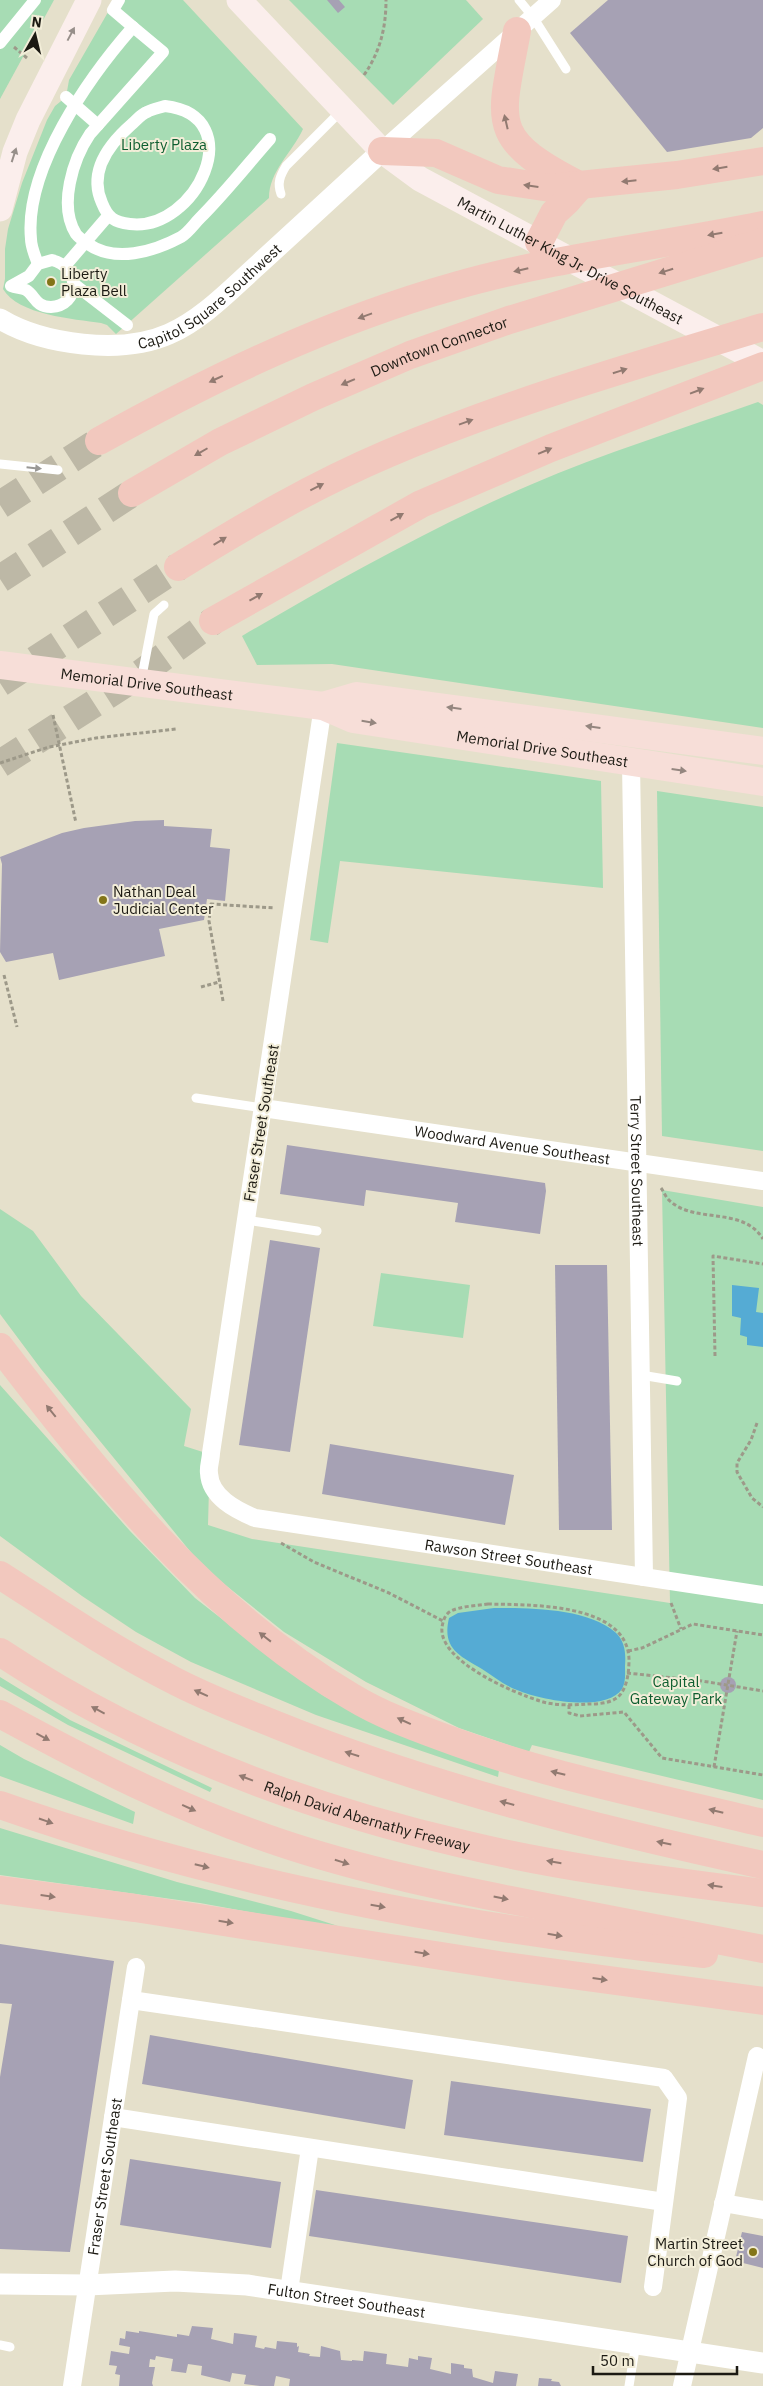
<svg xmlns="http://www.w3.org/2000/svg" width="763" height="2386" viewBox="0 0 763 2386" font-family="'IBM Plex Sans',sans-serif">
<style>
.green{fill:#a7dcb4}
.water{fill:#55abd4}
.building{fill:#a6a1b4}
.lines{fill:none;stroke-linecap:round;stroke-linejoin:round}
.motorway-tunnel{stroke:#bdb8a6;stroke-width:28;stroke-dasharray:28 14;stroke-linecap:butt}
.path{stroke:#9d9989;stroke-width:3;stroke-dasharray:4 2.5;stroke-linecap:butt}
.service{stroke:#fff;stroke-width:9}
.pedestrian{stroke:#fff;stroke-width:12}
.minor{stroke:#fff;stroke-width:18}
.tertiary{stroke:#fff;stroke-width:21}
.secondary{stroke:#fbeeec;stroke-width:25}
.primary{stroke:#f7ded8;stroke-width:28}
.motorway{stroke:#f2c8be;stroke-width:28}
.oneway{fill:#978f8a}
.oneway2{fill:#927a71}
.oneway3{fill:#999895}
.oneway4{fill:#94867f}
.poi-dot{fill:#837518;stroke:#f2edd8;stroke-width:2}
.labels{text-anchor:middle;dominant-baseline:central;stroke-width:4;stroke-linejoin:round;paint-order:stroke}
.park-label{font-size:15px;fill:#0d5e2f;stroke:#f2edd8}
.street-label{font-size:15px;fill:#1c1a13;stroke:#f2edd8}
.poi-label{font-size:15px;fill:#1c1a13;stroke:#f2edd8;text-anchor:start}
</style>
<rect width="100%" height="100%" fill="#e5e0cb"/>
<g class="green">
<path d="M0,0H54L0,99Z"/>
<path d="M115,0H183L303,129C292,153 269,171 269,198L116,334L107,325L101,323C74,319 18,315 3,289L5,279V249L8,229L22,183L47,120L55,106L66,97L69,80Z"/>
<path d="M289,0H466L483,19L393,105Z"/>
<path d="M758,402L763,405V728L332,664L257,665L242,636C336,581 430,528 530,485C604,453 682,429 758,402Z"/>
<path d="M337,743L601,781L603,888L340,861L328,943L310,940Z"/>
<path d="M657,791L763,807V1151L662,1136Z"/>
<path d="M662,1190L763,1207V1800L532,1745L529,1752L459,1728L366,1682L284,1632L203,1567L41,1369L0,1314V1209L33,1231L81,1296L191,1409L184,1446L206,1453L209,1488L208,1525L252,1539L670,1603Z"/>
<path d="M381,1273L470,1285L463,1338L373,1326Z"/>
<path d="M0,1385L130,1531L195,1598L254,1644L324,1696L369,1719L499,1770L498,1777L316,1715L191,1662L136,1632L82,1596L0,1536Z"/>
<path d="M0,1677L70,1720L212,1788L210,1792L68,1725L0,1686Z"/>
<path d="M0,1745L24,1759L135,1812L133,1824L0,1776Z"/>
<path d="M0,1828L177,1882L291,1911L338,1926L288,1919L200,1903L0,1875Z"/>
</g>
<g class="water">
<path d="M732,1285L759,1288L756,1312L763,1313V1347L747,1345V1337L740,1335L741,1318L732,1316Z"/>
<path d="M494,1608C529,1608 587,1608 615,1632C625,1641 626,1653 625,1666C625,1673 626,1682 622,1689C606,1713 540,1700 517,1690C505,1686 493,1676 482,1669C458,1655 442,1648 449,1618L458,1613Z"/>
</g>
<g class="building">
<path d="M327,0H339L345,7L338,13Z"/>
<path d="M608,0H763V128L751,138L667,152L570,33Z"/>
<path d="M164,820V826L212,829L210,847L230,849L225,901L207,899L204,920L159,929L165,956L59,980L53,953L6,962L0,952L2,864L0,857L62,833L84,828L135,821Z"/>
<path d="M287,1145L545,1183L546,1191L540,1234L455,1222L458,1203L366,1190L364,1206L280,1194Z"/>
<path d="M270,1240L320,1248L290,1452L239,1445Z"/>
<path d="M555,1265H607L612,1530H559Z"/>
<path d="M330,1444L514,1475L505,1525L322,1494Z"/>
<circle cx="728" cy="1685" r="8"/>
<path d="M0,1944L114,1961L70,2252L0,2249V2077L12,2004L0,2003Z"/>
<path d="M150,2035L413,2080L405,2129L142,2084Z"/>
<path d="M451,2081L651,2109L643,2162L444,2135Z"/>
<path d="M130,2159L281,2182L271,2248L120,2225Z"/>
<path d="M316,2190L628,2236L621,2283L309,2236Z"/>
<path d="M742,2232L763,2236V2268L735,2261Z"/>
<path d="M192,2326L213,2328L211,2339L233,2344L234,2333L257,2336L255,2347L264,2349L265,2347L276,2349L277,2341L297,2343V2347L299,2346L298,2352L310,2354L309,2356L320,2357L321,2346L340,2351L341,2360L352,2361V2360L363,2361L364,2351L387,2354L386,2364L408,2367L409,2358L418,2360V2356L432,2358L430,2369L451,2374V2363L464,2365V2368L472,2369L473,2377L493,2383L495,2371L518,2374L516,2386H289L290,2379L276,2376L274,2386H260L244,2384L246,2375L232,2373L230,2382L201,2375L202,2366L188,2364L186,2373L171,2371L173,2359L156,2356L155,2360L150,2359L149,2367H155L152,2383L153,2386H119L120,2375L115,2374L117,2366L109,2365L111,2351L129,2354L130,2347L119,2345L120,2338L125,2339L126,2331L139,2333V2331L177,2337V2334L189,2336Z"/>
<path d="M539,2378L552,2379L551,2381L559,2382L561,2386H538Z"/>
</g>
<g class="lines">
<g class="motorway-tunnel">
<path d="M0,505L99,441"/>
<path d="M0,579L132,493"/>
<path d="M0,683L178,567"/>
<path d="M0,764L140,674L213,621"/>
</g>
<g class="path">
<path d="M14,47L27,58"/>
<path d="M364,75C380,52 386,28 386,0"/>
<path d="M53,715L76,823"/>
<path d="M0,763L49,747L96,738L176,729"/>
<path d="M4,975L17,1027"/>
<path d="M201,987L219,982"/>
<path d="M223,1001L209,921L211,904L275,908"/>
<path d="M661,1188C664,1192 666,1198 670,1201C695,1224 743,1206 763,1239"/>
<path d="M715,1356L713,1256L763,1264"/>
<path d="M757,1423L751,1440L737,1463V1472L752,1498L763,1507"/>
<path d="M281,1543L314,1562L389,1593L443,1621"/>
<path d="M671,1603L681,1629"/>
<path d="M488,1604C528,1605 627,1602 629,1659C629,1669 628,1683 622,1692C616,1703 600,1704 588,1704C573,1705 555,1706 540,1701C514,1693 438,1661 442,1627C443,1621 445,1614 451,1611C461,1606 476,1606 488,1604Z"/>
<path d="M628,1651L642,1648L693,1624L763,1635"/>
<path d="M627,1673L702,1681L763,1691"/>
<path d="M569,1705V1713L580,1716L624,1712L662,1758L763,1775"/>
<path d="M714,1767L737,1631"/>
</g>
<g class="service">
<path d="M519,0L533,17L566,69"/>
<path d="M281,194C277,183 280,176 286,166L342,110"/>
<path d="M0,464L58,470"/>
<path d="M141,681L154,614L164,605"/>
<path d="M196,1098L263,1108"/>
<path d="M246,1220L317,1231"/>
<path d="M641,1375L677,1381"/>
<path d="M0,2345L10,2347"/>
<path d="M629,2386L636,2343"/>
</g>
<g class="pedestrian">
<path d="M133,27L163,52L90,134C73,159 58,206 76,234C79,238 84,241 88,244C115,263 153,252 181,237C188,233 194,224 200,218C225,193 247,165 270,139"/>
<path d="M0,43L35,0"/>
<path d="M66,97L98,125"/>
<path d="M165,106C251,116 196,232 130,224C114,222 108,218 102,203C88,172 109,144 132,124C137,120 141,114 147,112C152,109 159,108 165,106Z"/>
<path d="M52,260C81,267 80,306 51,307C35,307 35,295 26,290C22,288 16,288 11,286L29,276L38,264Z"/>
<path d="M38,264C35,256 31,247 31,239C24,169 89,77 133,27L113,10L119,0"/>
<path d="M65,266L108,216"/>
<path d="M74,284L127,325"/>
</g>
<g class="minor">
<path d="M382,151L552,0"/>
<path id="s1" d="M323,706L211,1453C211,1459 208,1467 209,1473C210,1497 236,1510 255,1518L763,1595"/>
<path id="s2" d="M631,763L644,1577"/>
<path id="s3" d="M263,1108L763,1181"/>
<path d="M131,2000L664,2078L678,2098L653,2287"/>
<path d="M113,2117L664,2202"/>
<path d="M723,2203L763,2210"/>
<path d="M289,2291L310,2148"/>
<path id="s4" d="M72,2386L136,1967"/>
<path d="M682,2386L757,2056"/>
</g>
<g class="tertiary">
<path id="s5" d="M0,319C43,345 122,355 169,334C203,319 231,289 259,264C300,226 341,189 382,151"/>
<path id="s6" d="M0,2284L87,2285L175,2281L247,2285L763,2363"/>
</g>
<g class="secondary">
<path id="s7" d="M239,0L382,151L420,179L763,363"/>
<path d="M0,209L15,152L28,120L89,0"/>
</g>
<g class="primary">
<path id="s8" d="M0,665L323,706L353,719L763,782"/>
<path d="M323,706L357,696L763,751"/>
</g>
<g class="motorway">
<path d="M517,31C500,123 487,138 579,185"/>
<path d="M382,151L436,153L498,180L550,188L677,175L763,161"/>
<path d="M539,242L554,213L566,202L580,186"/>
<path d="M99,441C212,378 330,321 455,286C556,257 661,246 763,225"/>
<path id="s9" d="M132,493L220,442L313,397L410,355L509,320L763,242"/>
<path d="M178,567C246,525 314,485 387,454C509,402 637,365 763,327"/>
<path d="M213,621L421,504L551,448L763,366"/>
<path d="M0,1347C101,1479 207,1612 352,1697C380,1714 412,1726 442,1737C546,1776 656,1797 763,1823"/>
<path d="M0,1575C56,1611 110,1648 169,1678C204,1697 242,1711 279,1726C435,1789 599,1829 763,1865"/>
<path id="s10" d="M0,1652C140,1745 300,1806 463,1844C561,1868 663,1880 763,1893"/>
<path d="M0,1714C90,1763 181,1810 278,1842C364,1871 453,1889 541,1906C615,1921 689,1935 763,1949"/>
<path d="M0,1805C226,1885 466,1929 704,1954"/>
<path d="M0,1890L135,1908L505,1966L763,2001"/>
</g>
</g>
<defs><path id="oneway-solid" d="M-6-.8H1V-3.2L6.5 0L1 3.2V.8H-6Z" transform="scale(1.25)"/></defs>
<g class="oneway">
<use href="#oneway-solid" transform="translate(71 34) rotate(-62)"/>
<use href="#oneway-solid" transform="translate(14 155) rotate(-72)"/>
</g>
<g class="oneway2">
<use href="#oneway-solid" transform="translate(506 122) rotate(-103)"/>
<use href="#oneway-solid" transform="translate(720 168) rotate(171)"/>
<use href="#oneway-solid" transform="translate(629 181) rotate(174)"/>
<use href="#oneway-solid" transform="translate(531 186) rotate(-172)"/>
<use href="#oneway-solid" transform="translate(715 234) rotate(170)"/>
<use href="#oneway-solid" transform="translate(521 270) rotate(167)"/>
<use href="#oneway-solid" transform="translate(666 271) rotate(163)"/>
<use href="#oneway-solid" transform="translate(365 316) rotate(160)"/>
<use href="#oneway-solid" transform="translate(620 371) rotate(-17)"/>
<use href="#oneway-solid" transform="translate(216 379) rotate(155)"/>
<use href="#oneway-solid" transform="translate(348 382) rotate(157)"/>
<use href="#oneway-solid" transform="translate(697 391) rotate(-21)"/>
<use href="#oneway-solid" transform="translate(466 422) rotate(-20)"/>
<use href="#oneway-solid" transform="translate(545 451) rotate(-23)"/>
<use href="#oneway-solid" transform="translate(201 452) rotate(150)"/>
<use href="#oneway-solid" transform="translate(317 487) rotate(-27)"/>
<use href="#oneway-solid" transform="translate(397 517) rotate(-29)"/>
<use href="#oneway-solid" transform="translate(220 541) rotate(-31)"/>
<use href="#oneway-solid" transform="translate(256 597) rotate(-29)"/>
<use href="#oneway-solid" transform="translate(51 1411) rotate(-129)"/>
<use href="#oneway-solid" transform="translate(265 1637) rotate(-142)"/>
<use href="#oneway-solid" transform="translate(201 1693) rotate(-156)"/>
<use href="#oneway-solid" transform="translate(98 1710) rotate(-152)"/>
<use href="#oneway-solid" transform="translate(404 1721) rotate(-155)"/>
<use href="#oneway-solid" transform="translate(43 1737) rotate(28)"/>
<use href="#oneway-solid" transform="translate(352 1754) rotate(-162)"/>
<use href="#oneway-solid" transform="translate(558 1773) rotate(-166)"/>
<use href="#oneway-solid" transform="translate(246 1778) rotate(-159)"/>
<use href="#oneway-solid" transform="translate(507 1803) rotate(-165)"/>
<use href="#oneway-solid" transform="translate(189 1808) rotate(24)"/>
<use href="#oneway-solid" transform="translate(716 1811) rotate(-166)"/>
<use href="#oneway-solid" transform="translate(46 1821) rotate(19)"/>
<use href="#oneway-solid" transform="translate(664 1843) rotate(-168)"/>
<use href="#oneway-solid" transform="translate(342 1862) rotate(17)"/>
<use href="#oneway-solid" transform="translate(554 1862) rotate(-170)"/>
<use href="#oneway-solid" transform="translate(202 1866) rotate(14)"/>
<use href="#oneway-solid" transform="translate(715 1886) rotate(-172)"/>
<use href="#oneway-solid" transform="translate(48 1896) rotate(8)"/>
<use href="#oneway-solid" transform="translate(501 1898) rotate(11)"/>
<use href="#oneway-solid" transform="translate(378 1906) rotate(10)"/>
<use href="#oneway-solid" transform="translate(226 1922) rotate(9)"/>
<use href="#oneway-solid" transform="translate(555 1935) rotate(9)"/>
<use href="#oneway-solid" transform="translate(422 1953) rotate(9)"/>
<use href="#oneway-solid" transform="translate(600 1979) rotate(8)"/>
</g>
<use class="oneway3" href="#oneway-solid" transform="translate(34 468) rotate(6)"/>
<g class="oneway4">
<use href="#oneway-solid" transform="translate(454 708) rotate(-173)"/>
<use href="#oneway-solid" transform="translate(369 722) rotate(9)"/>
<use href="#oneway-solid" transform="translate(593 727) rotate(-172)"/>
<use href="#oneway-solid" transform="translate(679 770) rotate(8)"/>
</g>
<g class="poi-dot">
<circle cx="51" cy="282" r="5"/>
<circle cx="103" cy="900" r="5"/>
<circle cx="753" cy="2252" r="5"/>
</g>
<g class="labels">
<g class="park-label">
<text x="164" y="144">Liberty Plaza</text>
<text x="676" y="1681">Capital<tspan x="676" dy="17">Gateway Park</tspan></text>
</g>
<g class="street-label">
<text stroke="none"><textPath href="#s7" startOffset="426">Martin Luther King Jr. Drive Southeast</textPath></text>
<text stroke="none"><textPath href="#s5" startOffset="229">Capitol Square Southwest</textPath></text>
<text stroke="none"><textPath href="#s9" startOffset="341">Downtown Connector</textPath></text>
<text stroke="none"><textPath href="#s8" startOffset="148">Memorial Drive Southeast</textPath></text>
<text stroke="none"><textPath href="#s8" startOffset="550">Memorial Drive Southeast</textPath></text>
<text transform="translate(261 1123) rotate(-81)">Fraser Street Southeast</text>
<text stroke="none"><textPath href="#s3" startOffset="252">Woodward Avenue Southeast</textPath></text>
<text stroke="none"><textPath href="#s2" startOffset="408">Terry Street Southeast</textPath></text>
<text stroke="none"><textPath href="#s1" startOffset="1100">Rawson Street Southeast</textPath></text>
<text stroke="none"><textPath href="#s10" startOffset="404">Ralph David Abernathy Freeway</textPath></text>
<text stroke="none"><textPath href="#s4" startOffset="212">Fraser Street Southeast</textPath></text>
<text stroke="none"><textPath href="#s6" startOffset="348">Fulton Street Southeast</textPath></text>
</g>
<g class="poi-label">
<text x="61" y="273">Liberty<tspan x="61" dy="17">Plaza Bell</tspan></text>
<text x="113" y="891">Nathan Deal<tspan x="113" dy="17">Judicial Center</tspan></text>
<text x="743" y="2243" text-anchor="end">Martin Street<tspan x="743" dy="17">Church of God</tspan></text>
</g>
</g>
<g transform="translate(35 35) rotate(8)" stroke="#f2edd8" stroke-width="4" paint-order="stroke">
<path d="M0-4L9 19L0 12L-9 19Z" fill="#1c1a13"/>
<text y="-8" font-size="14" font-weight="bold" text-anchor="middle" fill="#1c1a13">N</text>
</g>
<path d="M593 2366v8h144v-8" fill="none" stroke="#1c1a13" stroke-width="2.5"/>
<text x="600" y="2366" font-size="15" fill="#1c1a13" stroke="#f2edd8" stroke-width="4" paint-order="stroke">50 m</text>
</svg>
